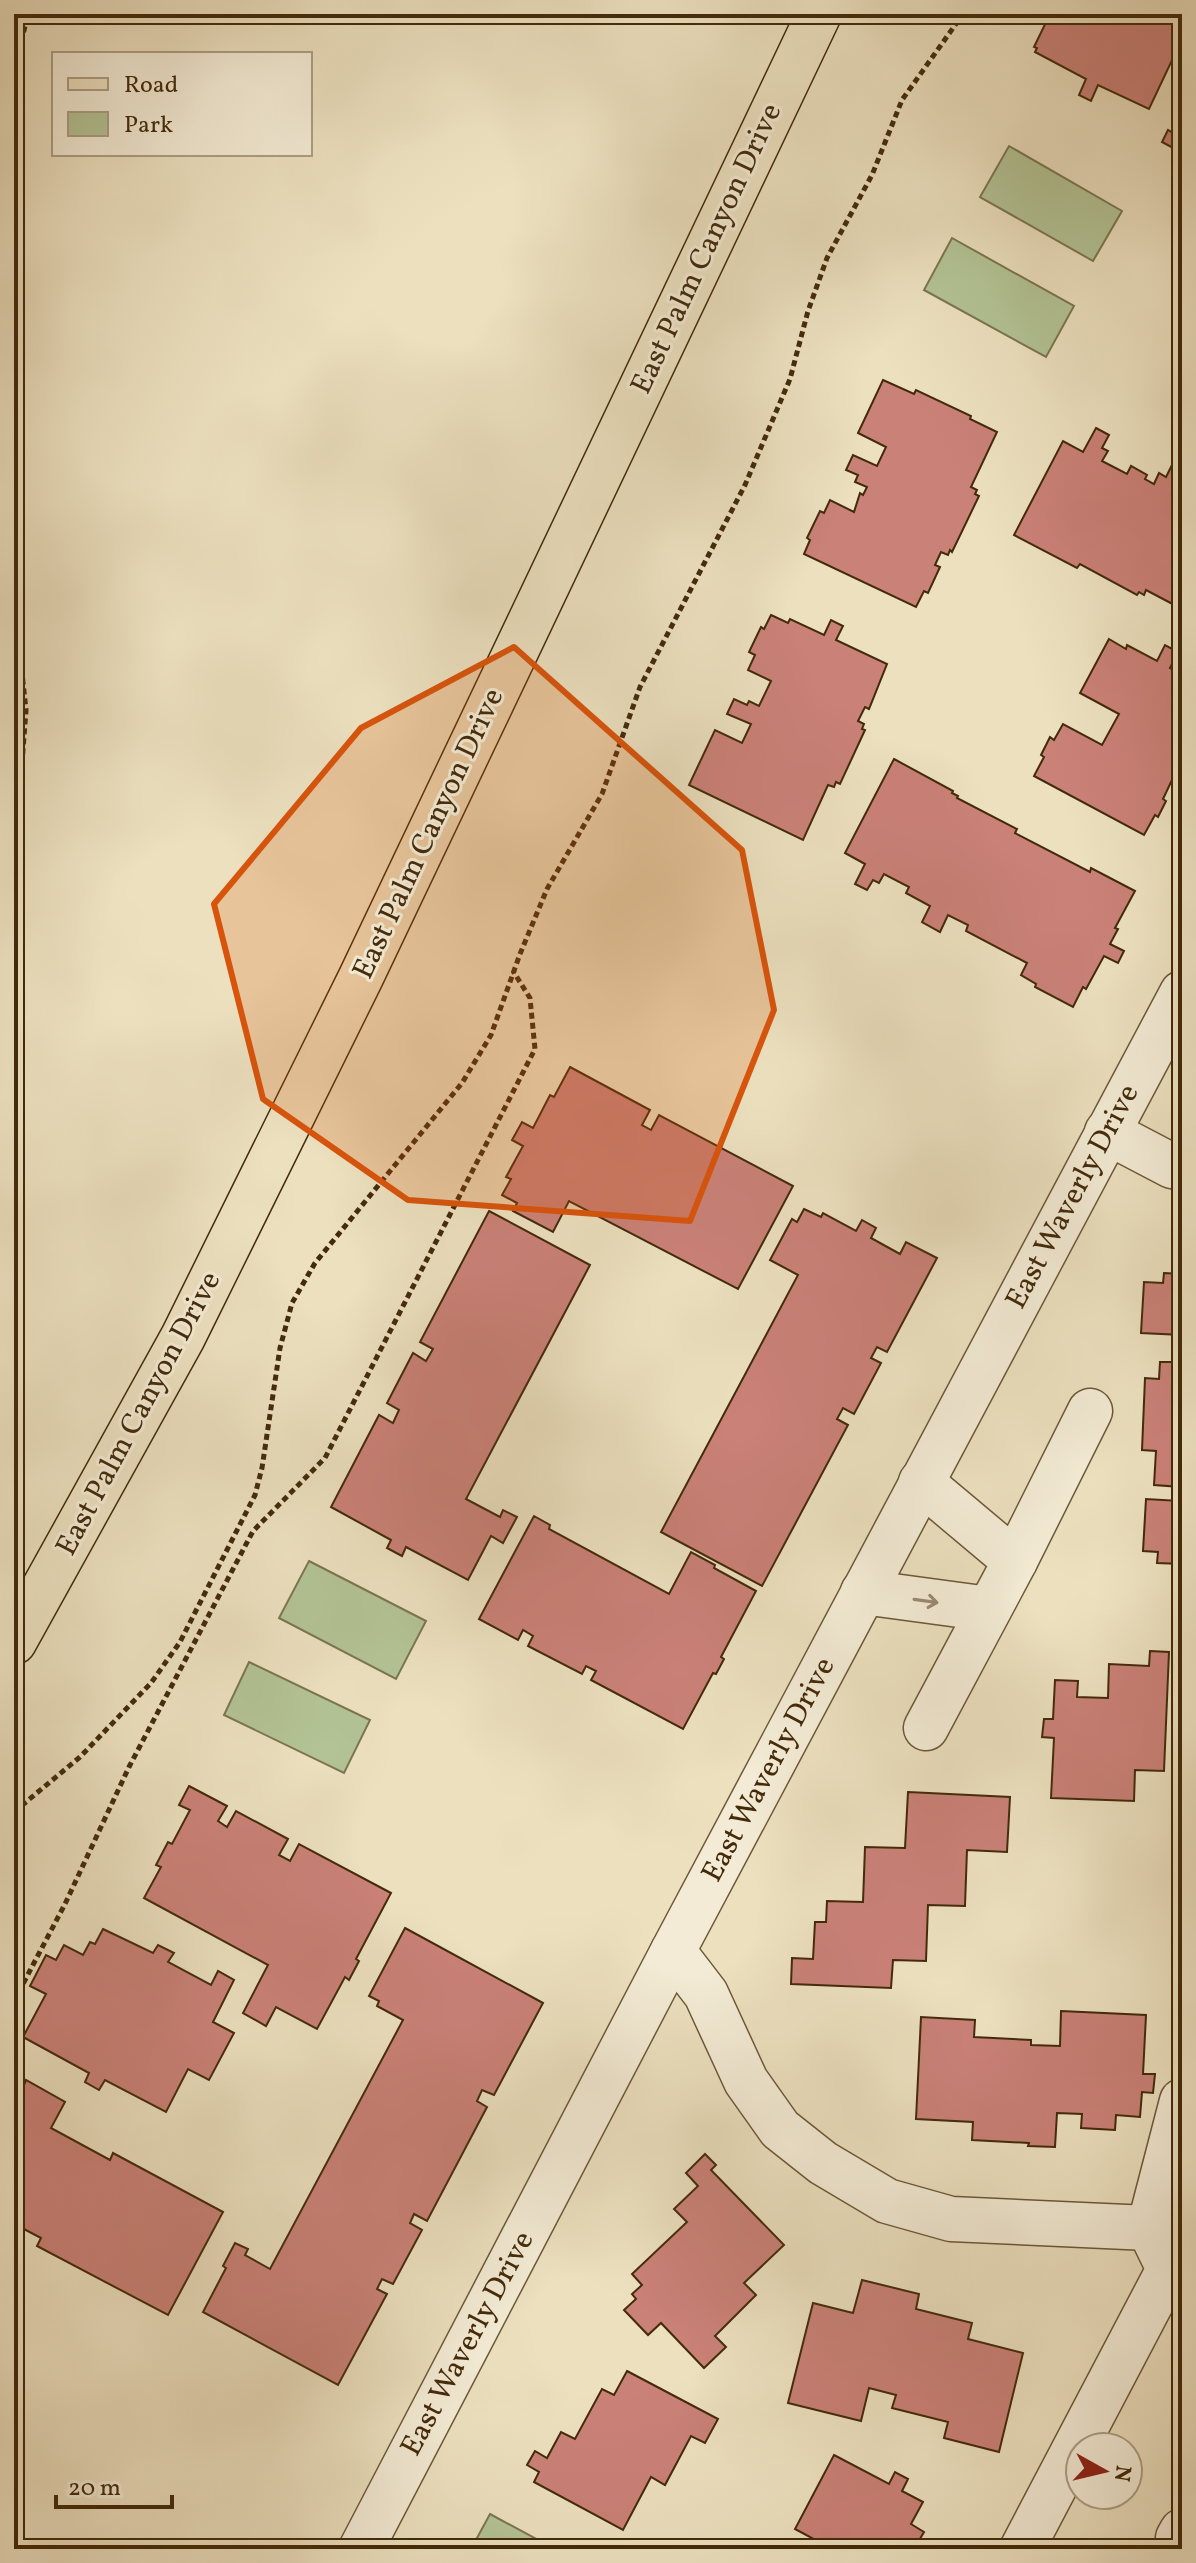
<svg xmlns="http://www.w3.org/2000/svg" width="1196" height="2563" viewBox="0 0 1196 2563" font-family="Vollkorn,serif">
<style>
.green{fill:#b3c395;stroke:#7b7650;stroke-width:2}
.building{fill:#ca8178;stroke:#432a0a;stroke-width:2}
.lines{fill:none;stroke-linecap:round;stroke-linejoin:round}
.minor-casing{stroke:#6d5837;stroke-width:47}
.major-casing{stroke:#432a0a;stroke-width:47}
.path{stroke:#432a0a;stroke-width:5;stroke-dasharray:6 4;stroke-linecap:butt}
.minor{stroke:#f3ebd5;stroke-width:44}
.major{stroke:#ece0bf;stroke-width:44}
.oneway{stroke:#9b8a70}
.marked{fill:#d8540c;fill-opacity:0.2;stroke:#d8540c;stroke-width:6;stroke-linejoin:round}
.labels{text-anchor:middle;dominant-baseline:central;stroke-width:6;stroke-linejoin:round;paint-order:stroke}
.street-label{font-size:30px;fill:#432a0a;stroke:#f3ebd5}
</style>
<rect width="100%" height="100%" fill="#ece0bf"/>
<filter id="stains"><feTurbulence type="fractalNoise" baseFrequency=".0025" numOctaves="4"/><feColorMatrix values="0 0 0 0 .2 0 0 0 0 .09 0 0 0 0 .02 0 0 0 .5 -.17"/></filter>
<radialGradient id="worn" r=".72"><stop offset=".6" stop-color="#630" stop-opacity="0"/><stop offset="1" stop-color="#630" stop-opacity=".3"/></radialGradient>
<g class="green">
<path d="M1009,146L1122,211L1093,261L980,197Z"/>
<path d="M952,238L1074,306L1046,357L924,290Z"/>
<path d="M309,1561L426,1621L396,1679L279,1618Z"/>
<path d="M249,1662L370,1720L344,1773L224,1715Z"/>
<path d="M490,2514L555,2549H471Z"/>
</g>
<g class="building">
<path d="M1050,14H1182V39L1149,109L1098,85L1091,101L1079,95L1086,79L1035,52L1037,48L1034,47Z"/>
<path d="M1182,128V160L1177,157L1179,151L1162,142L1168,130L1178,136Z"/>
<path d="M883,380L914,394L916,390L971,416L970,419L997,432L971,487L977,490L975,494L979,496L952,552L950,550L948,555L941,552L935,565L940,567L928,593L924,591L916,607L804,554L810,540L807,538L820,511L824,513L830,500L854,512L860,493L863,495L867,487L855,482L858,475L846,470L853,455L877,466L886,447L858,433Z"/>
<path d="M1096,428L1109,435L1102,448L1108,451L1102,461L1127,474L1131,466L1147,475L1145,479L1154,484L1159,473L1166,477L1173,463L1182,468V475L1172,494L1182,499V609L1146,590L1144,595L1139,592L1137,595L1080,564L1077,568L1014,535L1063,441L1083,452Z"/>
<path d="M771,615L788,623L790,619L824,635L831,620L843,626L836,640L887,664L869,709L865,707L858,721L864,724L862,729L865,730L840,784L836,782L834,787L828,785L803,840L689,785L715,730L742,743L751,724L727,714L734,699L747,705L749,701L759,706L771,681L748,670L755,655L749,652L761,627L764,629Z"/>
<path d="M1109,639L1126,649L1127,645L1157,661L1165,645L1178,652L1170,668L1182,674V786L1172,780L1163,799L1166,801L1158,817L1155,815L1144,835L1034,776L1044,757L1041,755L1050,737L1054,740L1063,724L1102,745L1119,714L1080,693Z"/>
<path d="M894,759L953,791L952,793L958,796L957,798L1017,829L1015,833L1090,872L1091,868L1135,891L1115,928L1118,929L1110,944L1124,951L1118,963L1104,956L1086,989L1083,987L1073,1007L1035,987L1036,984L1021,975L1027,963L966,931L968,925L948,915L940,932L922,922L930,906L906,893L909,887L884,874L879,883L873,880L867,890L855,884L865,864L845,853Z"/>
<path d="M570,1067L650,1110L642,1125L651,1130L659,1115L793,1186L738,1289L569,1201L553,1232L513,1211L517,1203L502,1195L511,1179L506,1177L523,1146L512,1140L522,1122L533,1128L550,1095L554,1097Z"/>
<path d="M804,1209L821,1217L823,1213L856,1231L862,1220L876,1228L871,1238L900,1254L906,1242L937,1258L887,1352L877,1347L871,1358L881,1363L854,1414L843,1408L837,1419L848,1425L762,1586L661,1532L798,1275L770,1260L792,1219L797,1222Z"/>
<path d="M489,1211L590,1265L466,1499L500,1517L503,1510L517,1517L503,1543L491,1536L468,1580L406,1547L402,1556L387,1548L391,1540L331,1507L379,1415L393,1423L399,1410L387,1403L413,1353L426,1361L433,1349L420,1342Z"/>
<path d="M1164,1273L1182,1274V1341V1335L1141,1333L1144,1282L1163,1283Z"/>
<path d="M1160,1362H1182V1564L1157,1563L1158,1552L1143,1551L1146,1499L1180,1501L1181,1487L1154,1485L1156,1451L1142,1450L1145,1378L1159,1379Z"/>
<path d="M534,1516L550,1525L549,1529L669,1594L691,1552L715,1565L714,1568L756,1591L721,1657L724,1659L716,1674L713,1673L683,1729L591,1680L596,1671L586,1666L582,1674L528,1646L533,1636L523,1630L518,1640L479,1619Z"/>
<path d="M1150,1651L1169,1652L1164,1771L1135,1770L1134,1801L1051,1798L1054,1738L1042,1737L1044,1719H1053L1055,1680L1078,1681L1077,1697L1108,1698L1109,1664L1149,1666Z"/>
<path d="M189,1786L227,1806L218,1821L227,1827L236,1811L288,1839L279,1855L290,1861L299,1844L391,1893L356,1959L359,1961L349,1980L345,1977L317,2029L276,2007L266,2026L243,2013L268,1965L144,1898L161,1867L156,1865L168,1842L172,1844L190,1810L179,1805Z"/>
<path d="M908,1792L1010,1797L1007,1852L967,1850L965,1906L928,1905L926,1961L893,1960L891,1988L791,1984L792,1958L813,1959L815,1922H826L827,1901L863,1902L865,1847L905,1848Z"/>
<path d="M405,1928L543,2003L494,2095L482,2090L477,2101L487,2107L427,2221L414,2214L410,2223L422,2230L393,2284L382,2279L377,2289L387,2294L338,2385L203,2312L226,2268L223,2266L235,2243L248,2249L245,2255L270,2269L403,2020L377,2006L379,2001L369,1996Z"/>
<path d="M103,1929L153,1953L158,1945L174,1953L168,1962L211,1985L218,1971L234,1980L213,2022L234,2033L209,2080L188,2069L166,2112L105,2080L99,2090L85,2082L89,2073L23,2037L46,1994L30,1986L46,1955L56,1960L64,1945L83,1955L90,1942L95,1944Z"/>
<path d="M1061,2011L1146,2015L1143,2074H1155L1153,2093L1142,2092L1140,2117L1116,2115L1115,2130L1081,2128L1082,2114L1057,2113L1055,2147L1028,2146L1029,2143L972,2140L973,2122L916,2119L921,2017L975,2020L974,2037L1031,2040V2045L1060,2046Z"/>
<path d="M14,2080L24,2085L26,2080L65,2102L51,2128L110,2160L113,2153L223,2212L168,2315L37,2246L41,2238L22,2228L19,2236L14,2234Z"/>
<path d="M705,2154L716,2165L711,2170L784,2245L744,2283L756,2295L715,2336L726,2347L704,2368L661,2323L648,2335L624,2310L636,2299L632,2294L642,2285L632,2274L687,2222L674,2209L698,2186L686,2173Z"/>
<path d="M862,2280L919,2294L916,2309L972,2323L968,2339L1023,2353L999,2452L944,2438L948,2422L892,2408L896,2395L869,2388L861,2421L788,2403L813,2303L853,2313Z"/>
<path d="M627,2371L718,2419L705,2443L691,2436L665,2485L651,2477L623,2530L534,2482L539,2472L527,2465L535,2451L547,2458L561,2432L575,2439L602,2389L614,2395Z"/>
<path d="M834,2455L889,2484L895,2472L908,2479L902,2491L923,2502L911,2524L924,2532L914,2549H820L823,2544L795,2529Z"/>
</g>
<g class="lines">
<defs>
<g id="minor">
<path d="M1107,1132L1172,1166L1182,1167"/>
<path d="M921,1482L1015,1561"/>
<path d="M863,1592L989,1609"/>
<path d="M926,1728L1015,1561L1090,1411"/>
<path d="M673,1951L706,1994L746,2081L780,2129L823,2163L887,2201L951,2219L1149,2228L1169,2269L1022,2549"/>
<path d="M1149,2228L1182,2101"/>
<path d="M1182,2531L1178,2538L1182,2540"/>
<path d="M361,2549L673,1951L1182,993"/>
</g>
<path id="major" d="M14,1642L183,1337L361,977L819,14"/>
</defs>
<use href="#minor" class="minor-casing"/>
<use href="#major" class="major-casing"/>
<g class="path">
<path d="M14,71L28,14"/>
<path d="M14,599L26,710L14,870"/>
<path d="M14,1812L80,1757L151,1683L180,1642L255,1495L262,1468L280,1348L292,1303L315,1263L462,1083L491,1035L520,954L547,889L602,794L640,687L745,485L790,379L808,311L827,258L872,175L902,100L963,14"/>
<path d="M14,2001L65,1904L129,1767L253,1531L325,1458L535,1049L530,998L513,971"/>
</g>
<use href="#minor" class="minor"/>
<use href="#major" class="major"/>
</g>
<defs><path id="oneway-shaft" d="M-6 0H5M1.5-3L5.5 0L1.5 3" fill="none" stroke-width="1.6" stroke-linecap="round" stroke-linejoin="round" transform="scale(2)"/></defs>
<use class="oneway" href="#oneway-shaft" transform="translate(926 1601) rotate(8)"/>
<path class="marked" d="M514,647L742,850L774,1010L690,1221L408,1200L263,1099L214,904L361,728Z"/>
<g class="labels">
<g class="street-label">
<text transform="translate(707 249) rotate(-65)">East Palm Canyon Drive</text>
<text transform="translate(429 834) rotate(-65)">East Palm Canyon Drive</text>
<text transform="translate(1073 1197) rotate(-62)">East Waverly Drive</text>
<text transform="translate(139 1414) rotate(-62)">East Palm Canyon Drive</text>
<text transform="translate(769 1770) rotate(-62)">East Waverly Drive</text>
<text transform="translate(468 2344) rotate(-62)">East Waverly Drive</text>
</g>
</g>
<rect width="1196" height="2563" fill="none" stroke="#ece0bf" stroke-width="48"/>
<rect x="16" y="16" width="1164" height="2531" fill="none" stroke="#432a0a" stroke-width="4"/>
<rect x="24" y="24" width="1148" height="2515" fill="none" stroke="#432a0a" stroke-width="2"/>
<rect x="52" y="52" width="260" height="104" fill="#f3ebd5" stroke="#ad9e84" stroke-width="2"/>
<rect x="68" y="78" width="40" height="12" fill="#ece0bf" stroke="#ad9e84" stroke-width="2"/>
<text x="124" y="92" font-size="24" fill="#432a0a">Road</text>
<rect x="68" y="112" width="40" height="24" fill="#b3c395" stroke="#ad9e84" stroke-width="2"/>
<text x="124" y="132" font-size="24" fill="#432a0a">Park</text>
<g transform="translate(1104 2471) rotate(98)"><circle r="38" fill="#f3ebd5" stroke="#ad9e84" stroke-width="2"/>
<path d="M0-6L14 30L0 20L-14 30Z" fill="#8f2418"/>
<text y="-12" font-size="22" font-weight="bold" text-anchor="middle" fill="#432a0a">N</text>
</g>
<path d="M56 2495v12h116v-12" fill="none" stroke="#432a0a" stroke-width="4"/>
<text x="68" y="2495" font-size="24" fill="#432a0a" stroke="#f3ebd5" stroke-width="6" paint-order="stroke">20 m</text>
<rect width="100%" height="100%" filter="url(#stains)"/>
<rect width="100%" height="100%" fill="url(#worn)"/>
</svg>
